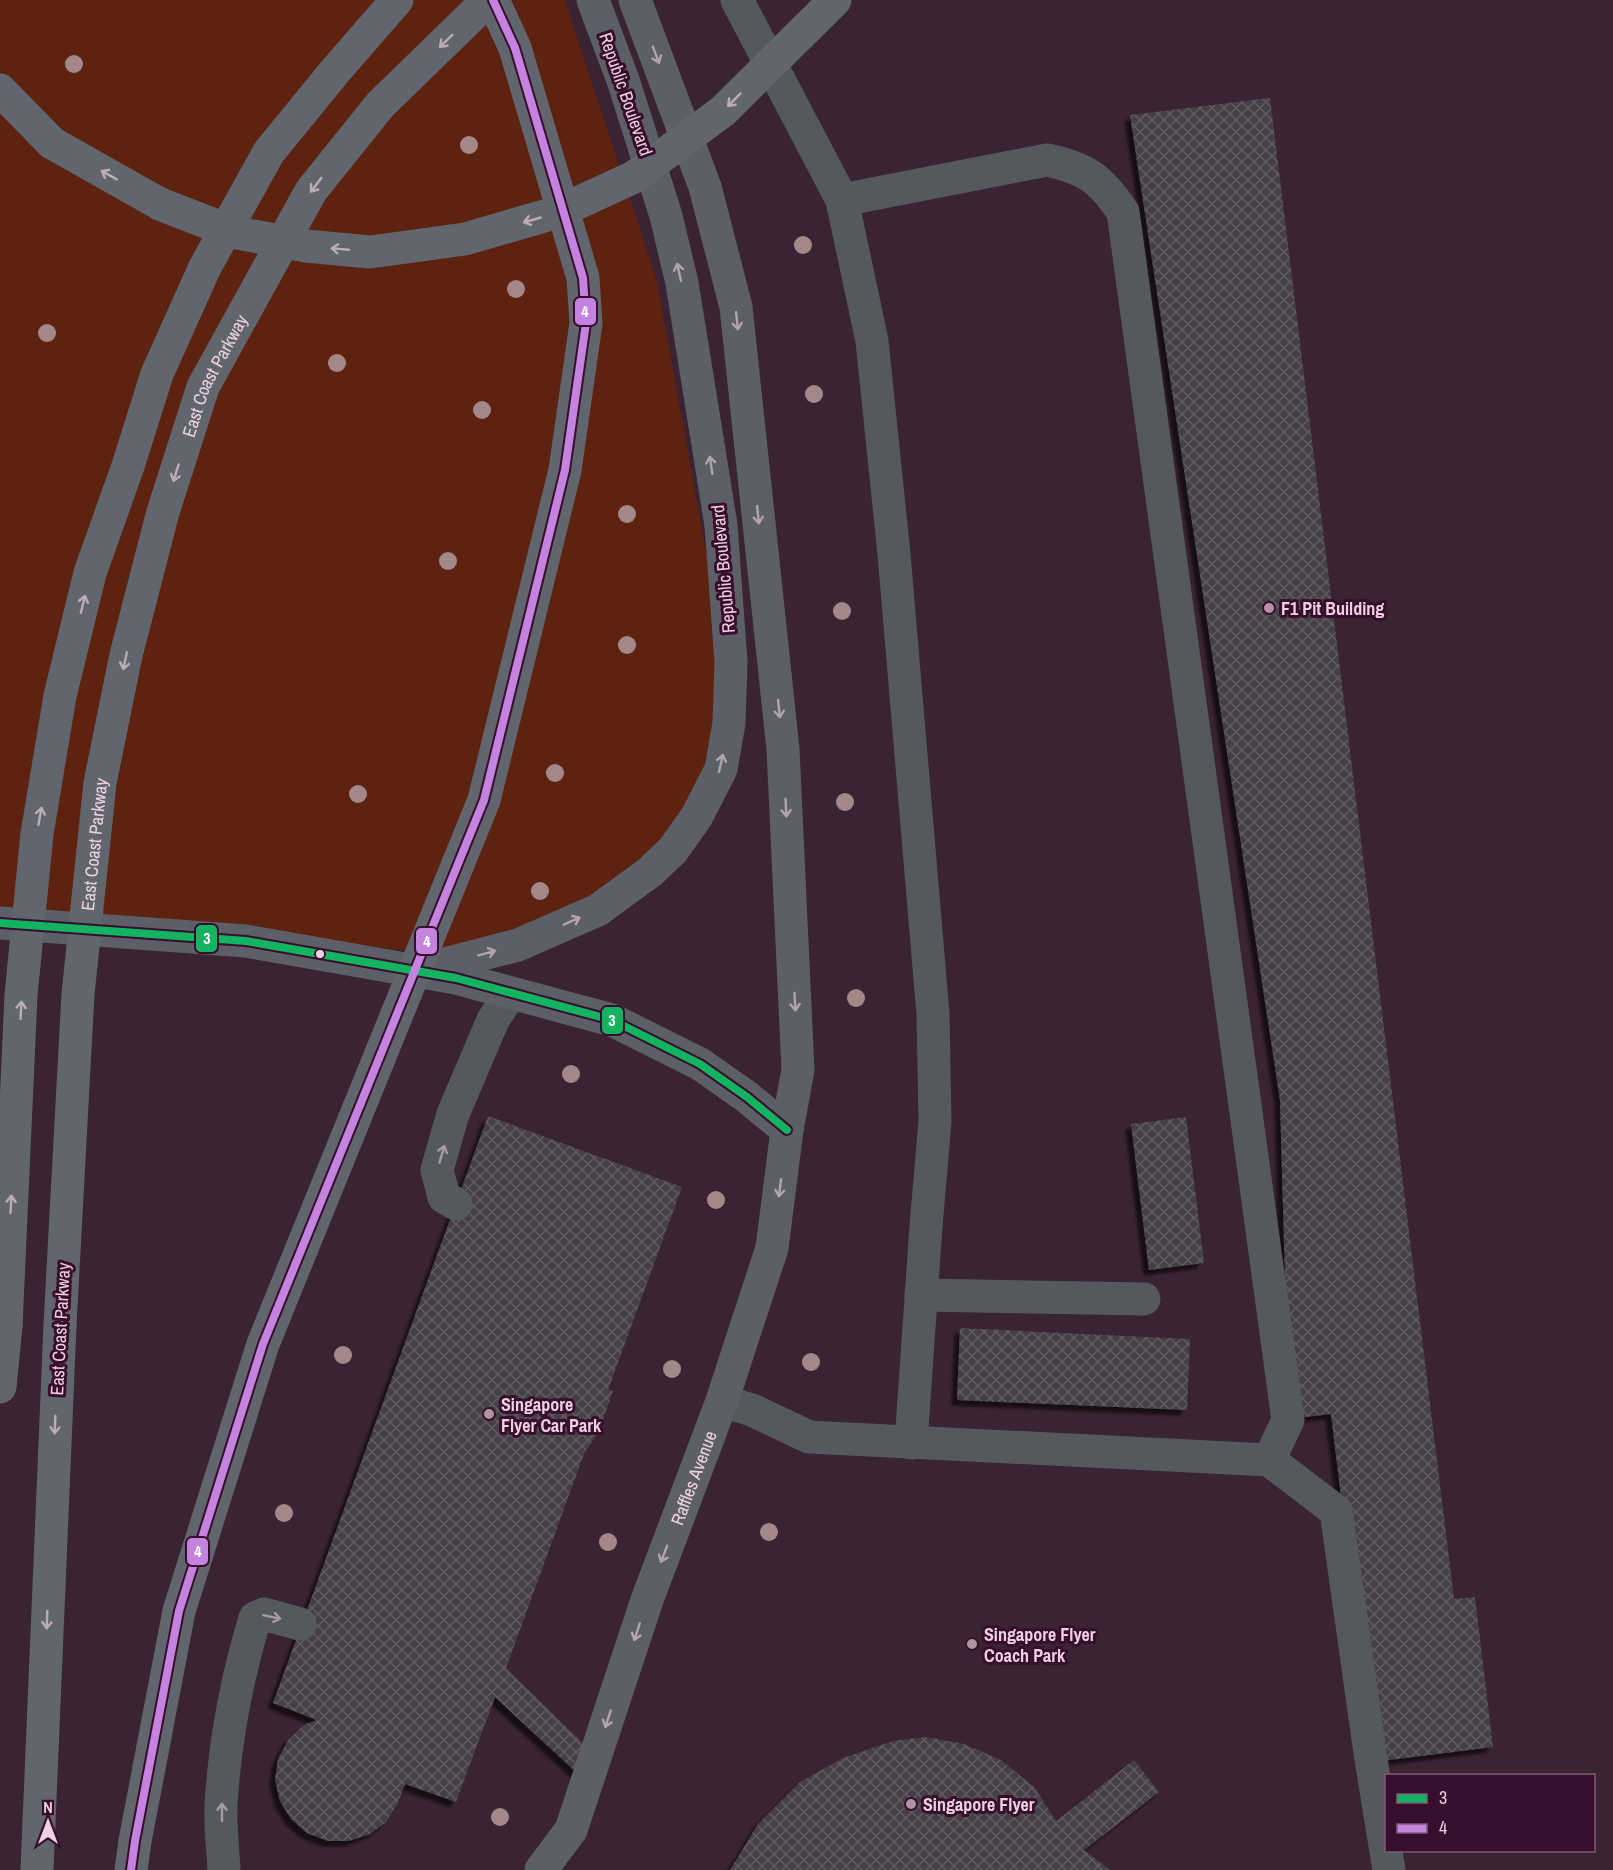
<svg xmlns="http://www.w3.org/2000/svg" width="1613" height="1870" viewBox="0 0 1613 1870" font-family="'Archivo Narrow',sans-serif">
<style>
.green{fill:#5d2310}
.building{fill:url(#building-cross-hatch);filter:url(#shadow)}
.lines{fill:none;stroke-linecap:round;stroke-linejoin:round}
.minor{stroke:#54595e;stroke-width:33}
.major{stroke:#5c5f68;stroke-width:33}
.highway{stroke:#61666e;stroke-width:33}
.highway-bridge{stroke:#61666e;stroke-width:33}
.bus-1-casing{stroke:#380e2d;stroke-width:12}
.bus-2-casing{stroke:#380e2d;stroke-width:12}
.bus-1{stroke:#13b361;stroke-width:8}
.bus-2{stroke:#c483df;stroke-width:8}
.tree{fill:#a48889}
.oneway{stroke:#bcacba}
.oneway2{stroke:#b3a3b2}
.oneway3{stroke:#a89ba7}
.poi-dot{fill:#ae94a5;stroke:#380e2d;stroke-width:2}
.bus-dot{fill:#edd1e3;stroke:#380e2d;stroke-width:2}
.labels{text-anchor:middle;dominant-baseline:central;stroke-width:6;stroke-linejoin:round;paint-order:stroke}
.street-label{font-size:18px;fill:#edd1e3;stroke:#380e2d}
.poi-label{font-size:18px;font-weight:bold;fill:#edd1e3;stroke:#380e2d;text-anchor:start}
.line-badge{stroke:#380e2d;stroke-width:2}
.badge-label{font-size:16px;text-anchor:middle;font-weight:bold;fill:#fff}
</style>
<defs>
<pattern id="building-cross-hatch" width="8" height="8" patternUnits="userSpaceOnUse" patternTransform="scale(1.5)"><rect width="8" height="8" fill="#454046"/><path d="M0 0l8 8M0 8l8-8" fill="none" stroke="#605b61"/></pattern>
<filter id="shadow"><feDropShadow dx="-5.5" dy="5.5" stdDeviation="1.5" flood-color="#0009"/></filter>
</defs>
<rect width="100%" height="100%" fill="#3a2333"/>
<path class="green" d="M0,0H565L657,281L713,590L724,713L694,791L642,876L454,956L299,938L0,926Z"/>
<g class="building">
<path d="M1270,98L1454,1599L1475,1597L1493,1747L1373,1762L1331,1414L1289,1419L1280,1100L1130,115Z"/>
<path d="M488,1116L682,1187L608,1390L613,1391L599,1431L584,1454L506,1668L591,1751L578,1774L495,1697L456,1802L405,1784L397,1805L386,1822L370,1834L349,1841H328L307,1833L291,1819L280,1801L275,1780L278,1759L288,1740L304,1725L317,1720L273,1703Z"/>
<path d="M1186,1117L1204,1263L1149,1270L1131,1124Z"/>
<path d="M960,1328L1190,1339L1187,1410L957,1400Z"/>
<path d="M926,1737L964,1744L1001,1760L1034,1787L1056,1821L1134,1760L1159,1792L1084,1850L1110,1870H730L758,1824L800,1782L843,1758L893,1741Z"/>
</g>
<g class="lines">
<g class="minor">
<path d="M737,0L842,200L872,341L894,554L933,1014L935,1122L926,1226L911,1443"/>
<path d="M842,200L1047,160C1086,168 1101,179 1123,212L1288,1420L1269,1460"/>
<path d="M456,1204L444,1197L437,1170L453,1114L493,1020L510,994"/>
<path d="M921,1295L1144,1299"/>
<path d="M722,1401L752,1410L809,1437L1269,1460L1336,1511L1370,1753L1389,1870"/>
<path d="M224,1870C223,1849 220,1826 221,1805C225,1738 236,1681 255,1618L264,1614L300,1624"/>
</g>
<g class="major">
<path d="M0,923L246,941L456,978L612,1020L700,1064L747,1097L787,1130"/>
<path d="M414,972L518,945L598,910L650,872L673,850L697,816L721,769L729,723L731,662L721,525L682,283L666,216L624,83L593,0"/>
<path id="s1" d="M541,1870L571,1830L647,1600L722,1401L772,1248L787,1130L798,1070L783,749L736,307L705,187L635,0"/>
</g>
<g class="highway">
<path d="M493,0L515,48L583,278L586,323L565,470"/>
<path d="M0,90L52,143L160,204"/>
<path d="M0,1387L6,1326"/>
<path d="M37,1870L60,1325"/>
<path d="M131,1870L135,1841L179,1611"/>
</g>
<g class="highway-bridge">
<path d="M160,204L232,232L306,246L370,252L465,239L558,212L634,177L723,111L835,0"/>
<path id="s2" d="M60,1325L78,994L100,783L126,655L163,512L203,387L311,191L380,105L488,0"/>
<path d="M6,1326L21,995L37,834L60,696L90,573L128,466L157,374L205,267L269,152L336,70L397,0"/>
<path d="M179,1611L263,1344L484,800L565,470"/>
</g>
<defs>
<path id="bus-1" d="M0,923L246,941L456,978L612,1020L700,1064L747,1097L787,1130"/>
<path id="bus-2" d="M131,1870L135,1841L179,1611L263,1344L484,800L565,470L586,323L583,278L515,48L493,0"/>
</defs>
<use href="#bus-1" class="bus-1-casing"/>
<use href="#bus-2" class="bus-2-casing"/>
<use href="#bus-1" class="bus-1"/>
<use href="#bus-2" class="bus-2"/>
</g>
<g class="tree">
<circle cx="74" cy="64" r="9"/>
<circle cx="469" cy="145" r="9"/>
<circle cx="803" cy="245" r="9"/>
<circle cx="516" cy="289" r="9"/>
<circle cx="47" cy="333" r="9"/>
<circle cx="337" cy="363" r="9"/>
<circle cx="814" cy="394" r="9"/>
<circle cx="482" cy="410" r="9"/>
<circle cx="627" cy="514" r="9"/>
<circle cx="448" cy="561" r="9"/>
<circle cx="842" cy="611" r="9"/>
<circle cx="627" cy="645" r="9"/>
<circle cx="555" cy="773" r="9"/>
<circle cx="358" cy="794" r="9"/>
<circle cx="845" cy="802" r="9"/>
<circle cx="540" cy="891" r="9"/>
<circle cx="856" cy="998" r="9"/>
<circle cx="571" cy="1074" r="9"/>
<circle cx="716" cy="1200" r="9"/>
<circle cx="343" cy="1355" r="9"/>
<circle cx="811" cy="1362" r="9"/>
<circle cx="672" cy="1369" r="9"/>
<circle cx="284" cy="1513" r="9"/>
<circle cx="769" cy="1532" r="9"/>
<circle cx="608" cy="1542" r="9"/>
<circle cx="500" cy="1817" r="9"/>
</g>
<defs><path id="oneway-shaft" d="M-6 0H5M1.5-3L5.5 0L1.5 3" fill="none" stroke-width="1.6" stroke-linecap="round" stroke-linejoin="round" transform="scale(1.5)"/></defs>
<g class="oneway">
<use href="#oneway-shaft" transform="translate(446 41) rotate(136)"/>
<use href="#oneway-shaft" transform="translate(734 100) rotate(135)"/>
<use href="#oneway-shaft" transform="translate(109 175) rotate(-151)"/>
<use href="#oneway-shaft" transform="translate(316 185) rotate(127)"/>
<use href="#oneway-shaft" transform="translate(532 220) rotate(164)"/>
<use href="#oneway-shaft" transform="translate(340 249) rotate(-175)"/>
<use href="#oneway-shaft" transform="translate(176 473) rotate(107)"/>
<use href="#oneway-shaft" transform="translate(83 604) rotate(-76)"/>
<use href="#oneway-shaft" transform="translate(125 661) rotate(102)"/>
<use href="#oneway-shaft" transform="translate(40 816) rotate(-80)"/>
<use href="#oneway-shaft" transform="translate(21 1010) rotate(-87)"/>
<use href="#oneway-shaft" transform="translate(11 1204) rotate(-87)"/>
<use href="#oneway-shaft" transform="translate(55 1425) rotate(92)"/>
<use href="#oneway-shaft" transform="translate(47 1620) rotate(92)"/>
</g>
<g class="oneway2">
<use href="#oneway-shaft" transform="translate(656 55) rotate(69)"/>
<use href="#oneway-shaft" transform="translate(679 272) rotate(-103)"/>
<use href="#oneway-shaft" transform="translate(737 321) rotate(84)"/>
<use href="#oneway-shaft" transform="translate(711 465) rotate(-99)"/>
<use href="#oneway-shaft" transform="translate(758 515) rotate(84)"/>
<use href="#oneway-shaft" transform="translate(779 709) rotate(84)"/>
<use href="#oneway-shaft" transform="translate(721 763) rotate(-77)"/>
<use href="#oneway-shaft" transform="translate(786 808) rotate(87)"/>
<use href="#oneway-shaft" transform="translate(572 921) rotate(-24)"/>
<use href="#oneway-shaft" transform="translate(487 953) rotate(-15)"/>
<use href="#oneway-shaft" transform="translate(795 1002) rotate(87)"/>
<use href="#oneway-shaft" transform="translate(780 1188) rotate(97)"/>
<use href="#oneway-shaft" transform="translate(664 1554) rotate(111)"/>
<use href="#oneway-shaft" transform="translate(637 1632) rotate(108)"/>
<use href="#oneway-shaft" transform="translate(608 1719) rotate(108)"/>
</g>
<g class="oneway3">
<use href="#oneway-shaft" transform="translate(442 1154) rotate(-74)"/>
<use href="#oneway-shaft" transform="translate(272 1617) rotate(12)"/>
<use href="#oneway-shaft" transform="translate(222 1812) rotate(-90)"/>
</g>
<g class="poi-dot">
<circle cx="1269" cy="608" r="6"/>
<circle cx="489" cy="1414" r="6"/>
<circle cx="972" cy="1644" r="6"/>
<circle cx="911" cy="1804" r="6"/>
</g>
<circle class="bus-dot" cx="320" cy="954" r="5"/>
<g class="labels">
<g class="street-label">
<text transform="translate(626 94) rotate(71)">Republic Boulevard</text>
<text stroke="none"><textPath href="#s2" startOffset="968">East Coast Parkway</textPath></text>
<text transform="translate(723 569) rotate(-95)">Republic Boulevard</text>
<text stroke="none"><textPath href="#s2" startOffset="482">East Coast Parkway</textPath></text>
<text transform="translate(60 1329) rotate(-87)">East Coast Parkway</text>
<text stroke="none"><textPath href="#s1" startOffset="423">Raffles Avenue</textPath></text>
</g>
<g class="poi-label">
<text x="1281" y="608">F1 Pit Building</text>
<text x="501" y="1404">Singapore<tspan x="501" dy="21">Flyer Car Park</tspan></text>
<text x="984" y="1634">Singapore Flyer<tspan x="984" dy="21">Coach Park</tspan></text>
<text x="923" y="1804">Singapore Flyer</text>
</g>
</g>
<g class="line-badge">
<rect x="574" y="297" width="23" height="29" rx="6" fill="#c483df"/>
<rect x="195" y="924" width="23" height="29" rx="6" fill="#13b361"/>
<rect x="415" y="927" width="23" height="28" rx="6" fill="#c483df"/>
<rect x="601" y="1006" width="23" height="29" rx="6" fill="#13b361"/>
<rect x="186" y="1537" width="23" height="29" rx="6" fill="#c483df"/>
</g>
<g class="badge-label">
<text x="585" y="317">4</text>
<text x="207" y="944">3</text>
<text x="427" y="947">4</text>
<text x="612" y="1026">3</text>
<text x="198" y="1557">4</text>
</g>
<rect x="1385" y="1774" width="210" height="78" fill="#380e2d" stroke="#805c76" stroke-width="1.5"/>
<rect x="1397" y="1794" width="30" height="9" fill="#13b361" stroke="#805c76" stroke-width="1.5"/>
<text x="1439" y="1804" font-size="18" fill="#edd1e3">3</text>
<rect x="1397" y="1824" width="30" height="9" fill="#c483df" stroke="#805c76" stroke-width="1.5"/>
<text x="1439" y="1834" font-size="18" fill="#edd1e3">4</text>
<g transform="translate(48 1822)" stroke="#380e2d" stroke-width="4.5" paint-order="stroke">
<path d="M0-4.5L10 22L0 15L-10 22Z" fill="#edd1e3"/>
<text y="-9" font-size="16" font-weight="bold" text-anchor="middle" fill="#edd1e3">N</text>
</g>
</svg>
